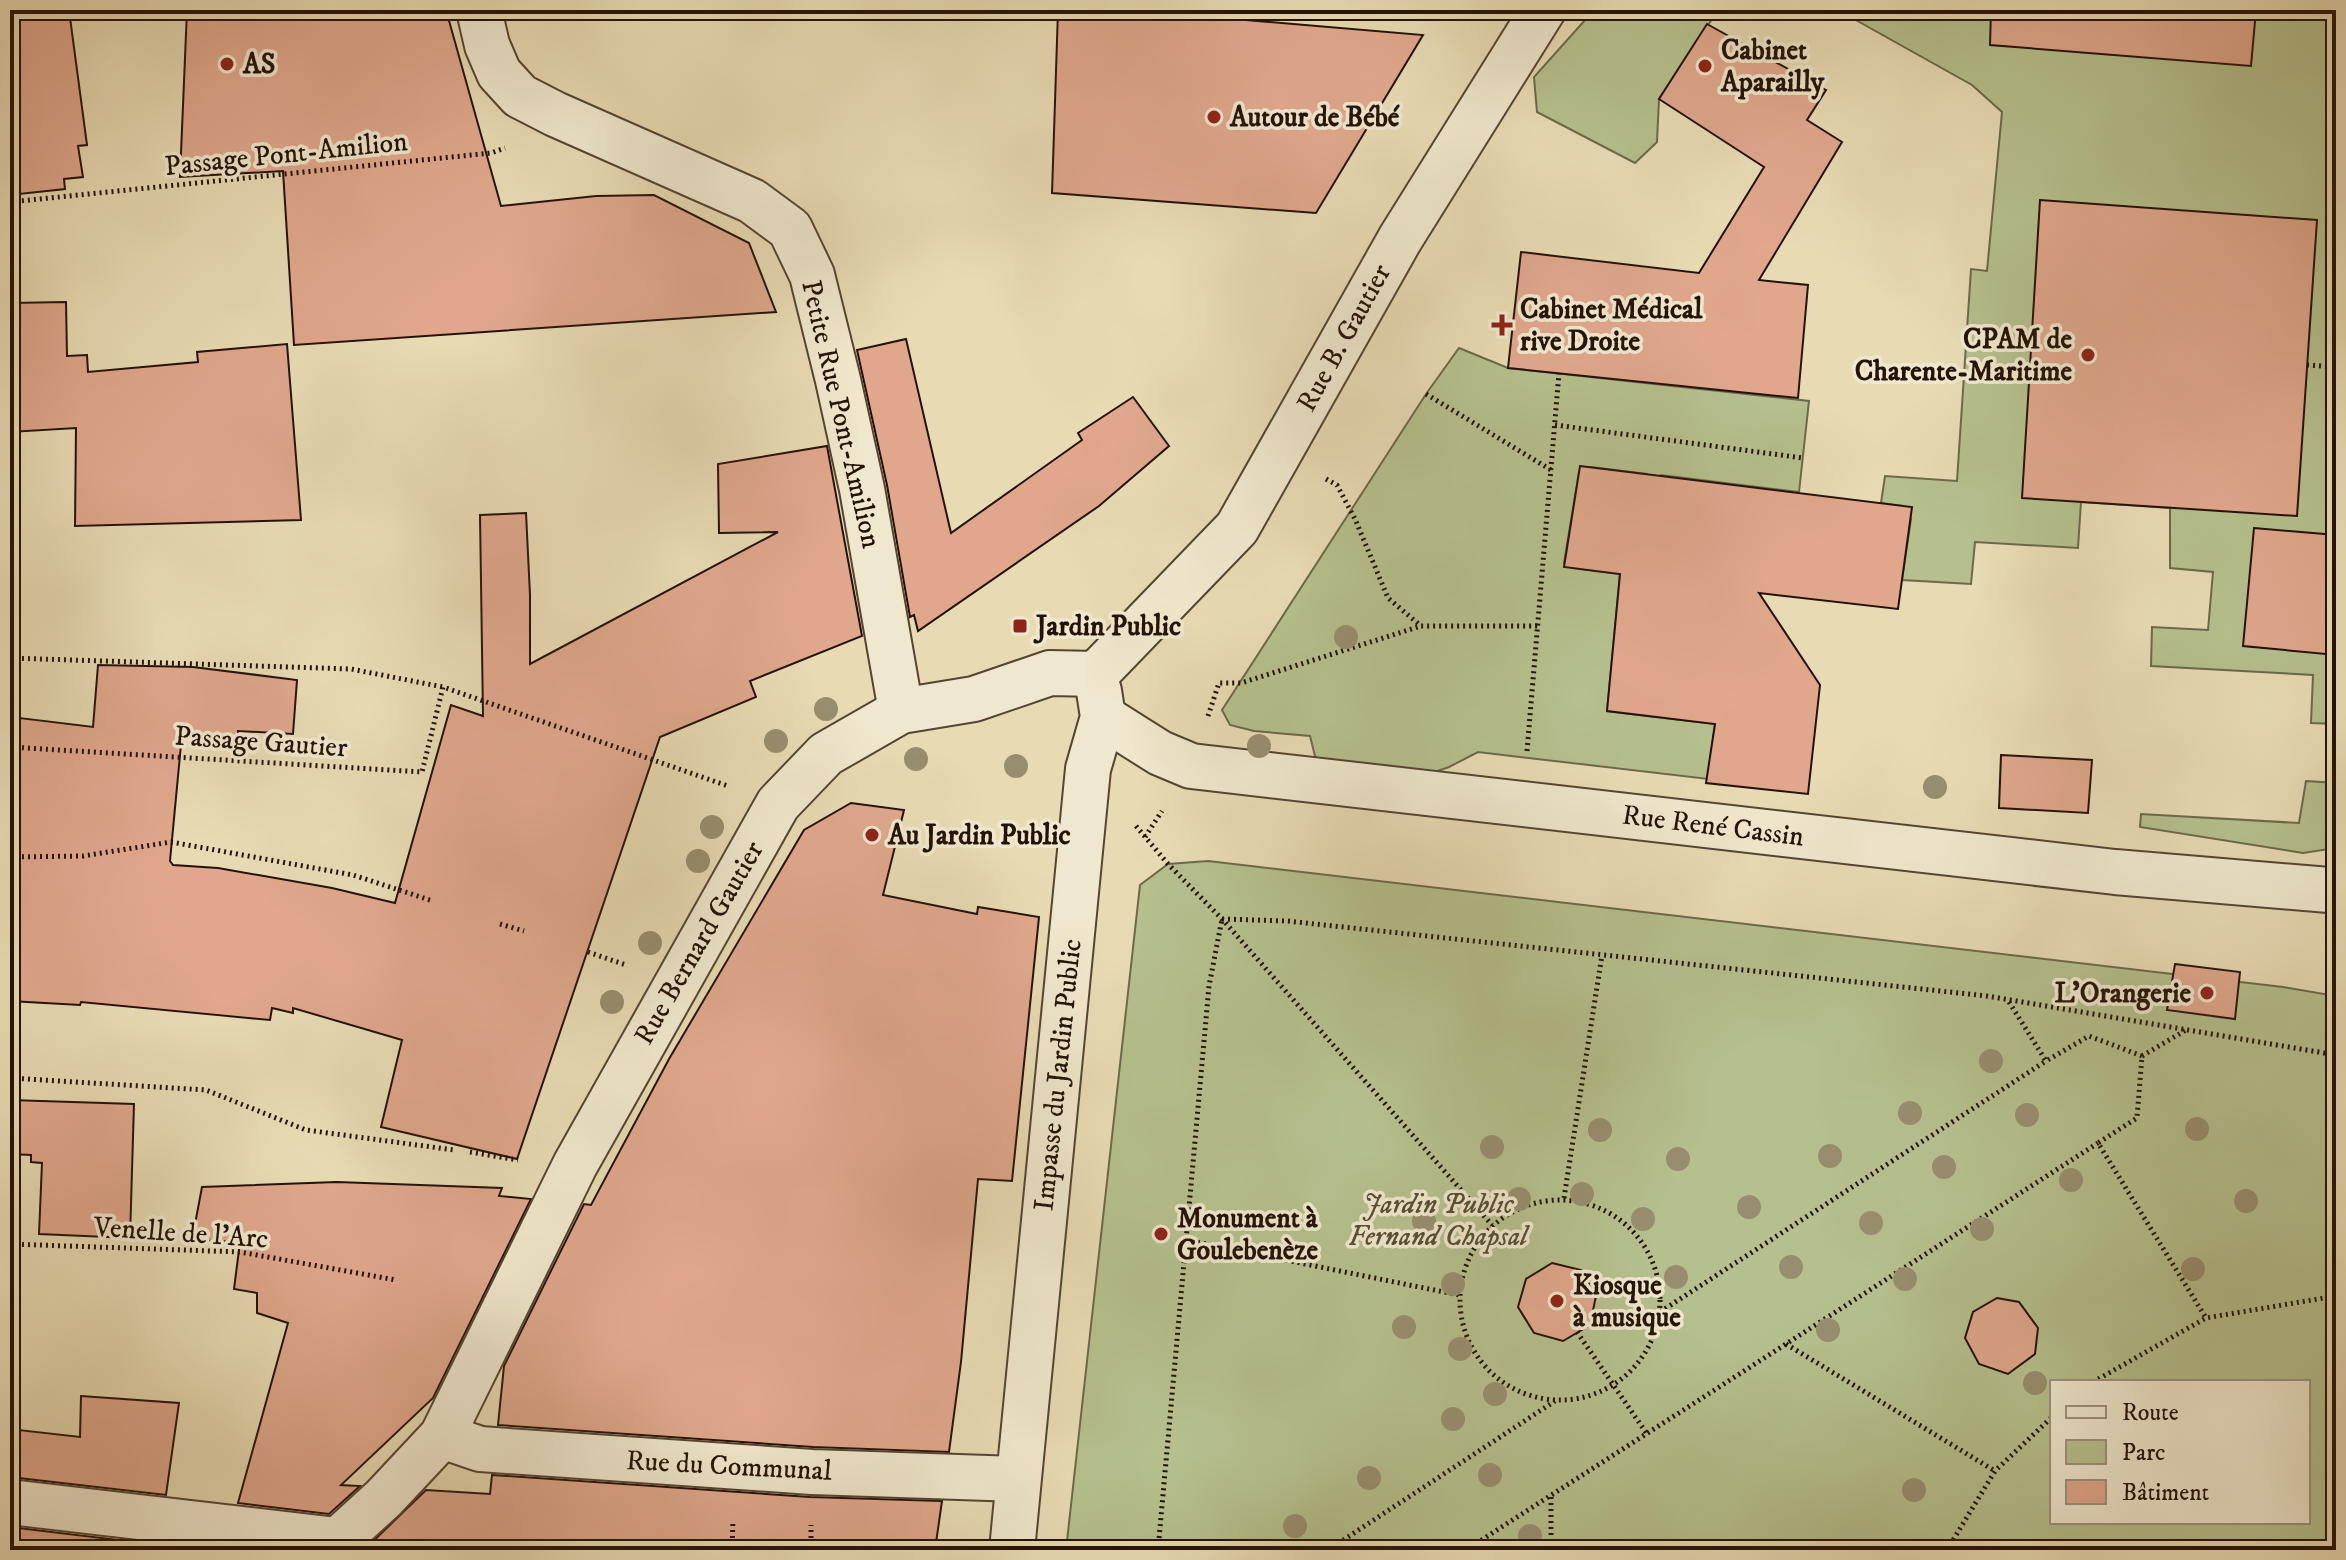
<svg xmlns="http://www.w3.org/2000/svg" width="2346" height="1560" viewBox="0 0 2346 1560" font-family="'IM FELL DW Pica',serif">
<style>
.green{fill:#b5c08e;stroke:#6c694a;stroke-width:2;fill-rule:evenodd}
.building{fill:#e0a78d;stroke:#241207;stroke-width:2}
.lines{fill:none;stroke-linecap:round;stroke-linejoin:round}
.street-casing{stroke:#554432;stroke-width:48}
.path{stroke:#241207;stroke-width:5;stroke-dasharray:2 4;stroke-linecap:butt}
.street{stroke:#f0e8ce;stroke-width:44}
.tree{fill:#988e6f}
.poi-dot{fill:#8f2418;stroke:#f0e8ce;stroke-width:3}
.labels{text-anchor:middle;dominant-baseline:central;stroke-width:7;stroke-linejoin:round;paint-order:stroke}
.poi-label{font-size:28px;font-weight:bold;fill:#241207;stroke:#f0e8ce;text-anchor:start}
.street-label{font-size:28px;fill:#241207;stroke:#f0e8ce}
.park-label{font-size:28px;font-style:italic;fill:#574f36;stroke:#f0e8ce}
</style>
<rect width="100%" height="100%" fill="#e8dbb4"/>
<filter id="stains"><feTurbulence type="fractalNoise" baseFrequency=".0025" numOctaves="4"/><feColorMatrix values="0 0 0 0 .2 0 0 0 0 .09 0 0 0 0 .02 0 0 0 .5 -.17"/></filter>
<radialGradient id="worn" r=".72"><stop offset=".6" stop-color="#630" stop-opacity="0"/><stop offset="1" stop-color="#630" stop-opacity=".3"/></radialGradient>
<g class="green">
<path d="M1594,10H1718L1659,99L1657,142L1635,163L1537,112L1534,77Z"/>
<path d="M1838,10H2336V724L2311,723L2313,675L2151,666L2152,627L2208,630L2213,572L2170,568V508L2081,502L2078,548L1975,542L1971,584L1902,580L1911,519L1903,506L1881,503L1885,476L1957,481L1971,269L1987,271L2002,112L1972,85Z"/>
<path d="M1459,348L1508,368L1809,401L1799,492L1661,475L1656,484L1647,474L1591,467L1579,472L1564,563L1573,568L1620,574L1607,711L1715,724L1708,779L1478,752L1449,767L1409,781L1316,760L1310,736L1254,731L1230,725L1222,710L1426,394Z"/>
<path d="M2306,781L2336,783V848L2303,853L2140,827L2141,814L2299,823Z"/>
<path d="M1208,861L2283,987L2336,996V1550H1066L1140,885L1168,864ZM2052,1382H2308V1522H2052Z"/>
</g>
<g class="building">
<path d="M10,10H69L87,145L78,146L83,177L64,179L65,189L10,195Z"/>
<path d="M187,10H446L501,206L596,196L654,195L749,243L776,312L294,345L283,171L180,177Z"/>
<path d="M1058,10L1175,14L1423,35L1316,213L1052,193Z"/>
<path d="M1991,10H2256L2251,66L1990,45Z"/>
<path d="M1707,24L1826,90L1807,120L1842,142L1759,280L1808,285L1798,398L1508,368L1521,252L1699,273L1764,167L1659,99Z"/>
<path d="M2040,200L2317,220L2297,516L2022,498Z"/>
<path d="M66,302L67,356L87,355L88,372L198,362L197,352L287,344L301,520L75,526L76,428L10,432V303Z"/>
<path d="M906,339L951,533L1082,440L1078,433L1133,397L1169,446L1099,506L918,631L914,615L910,617L887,485L857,350Z"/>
<path d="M827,446L862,636L750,681L756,697L660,737L517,1159L381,1127L402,1040L293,1008V1013L272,1008L270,1020L81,1002L80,1005L10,1001V752L18,753L20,718L93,727L98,665L193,667L297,680L293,734L238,731V738L182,734L170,861L173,865L218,868L332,888L395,903L451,705L483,716L480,515L526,513L530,595V664L778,532L719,533L718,464Z"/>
<path d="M1580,466L1912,507L1898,609L1759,593L1820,685L1808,794L1706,783L1715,724L1607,711L1620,574L1564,567Z"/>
<path d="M2254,528L2336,535V655L2243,646Z"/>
<path d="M2001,755L2092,760L2088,813L1999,808Z"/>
<path d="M851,803L904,810L883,895L977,914L978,907L1039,917L1012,1181L978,1179L961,1362L949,1452L813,1447L498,1425L504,1366L584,1204L591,1205L669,1059L804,830Z"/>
<path d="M2175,964L2240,972L2235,1019L2167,1010Z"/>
<path d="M10,1100L134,1104L130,1238L39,1234L42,1163L31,1162V1155L10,1154Z"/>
<path d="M337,1182L502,1188L499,1196L531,1199L433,1398L341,1485L360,1486L329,1514L238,1503L288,1323L257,1313V1293L234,1289L240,1242L192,1240L202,1187Z"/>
<path d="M1552,1263L1581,1270L1596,1296L1590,1325L1563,1341L1534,1333L1518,1307L1526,1279Z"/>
<path d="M1997,1298L2019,1302L2038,1328L2035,1354L2008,1374L1979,1364L1965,1338L1973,1312Z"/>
<path d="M81,1396L179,1403L166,1495L10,1477V1429L80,1437Z"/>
<path d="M492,1475L810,1497L942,1501L935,1550H364L426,1490L490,1494Z"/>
<path d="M10,1527L160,1545L159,1550H10Z"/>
</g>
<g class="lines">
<defs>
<g id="street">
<path d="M479,10L487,45L499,73L520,96L555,114L752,201L790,229L812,275L838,380L862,489L901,711"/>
<path d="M1103,717L1160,753L1191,766L2115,872L2329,890L2336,888"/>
<path d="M442,1436L480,1449L812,1472L1018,1479"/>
<path d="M10,1502L337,1540"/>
<path d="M327,1550L384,1498L442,1436L575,1165L778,804L826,754L901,711L974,699L1050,673L1096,674L1237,528L1400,239L1543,10"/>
<path d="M1012,1550L1088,769L1103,717L1099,691"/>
</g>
</defs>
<use href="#street" class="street-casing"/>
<g class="path">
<path d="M10,202L491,153L505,148"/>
<path d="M2307,365L2336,367V417"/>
<path d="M1426,394L1551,470"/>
<path d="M1555,425L1803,458"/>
<path d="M1326,479L1337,485L1355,519L1388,598L1421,626H1538"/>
<path d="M10,658L351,669L443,687"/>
<path d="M1208,716L1219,683H1241L1421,626"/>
<path d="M10,747L422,772L443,687L728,786"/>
<path d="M1527,751L1559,373"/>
<path d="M1136,826L1168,864L1222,919L1492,1225"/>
<path d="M1145,837L1162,811"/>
<path d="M10,857L83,856L171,842L353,875L433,901"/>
<path d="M1222,919L1287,921L1987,996L2336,1055"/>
<path d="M500,924L524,931"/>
<path d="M588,952L626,965"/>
<path d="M2009,1002L2046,1061L2089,1036L2142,1056L2137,1118L2098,1143L2206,1318"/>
<path d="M2142,1056L2186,1030"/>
<path d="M10,1078L206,1090L306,1130L454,1150"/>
<path d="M470,1152L518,1160"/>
<path d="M1564,1198L1602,955"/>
<circle cx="1560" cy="1300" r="100"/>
<path d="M1186,1240L1459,1295"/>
<path d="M10,1244L240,1252L396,1280"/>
<path d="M1660,1312L2046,1061"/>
<path d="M1577,1332L1647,1434"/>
<path d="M1786,1344L1995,1471"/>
<path d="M2093,1382L2206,1318L2336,1296"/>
<path d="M1551,1497V1550"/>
<path d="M732,1550L733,1520"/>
<path d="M811,1550V1525"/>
<path d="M1158,1550L1209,986L1222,919"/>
<path d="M1328,1550L1555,1401"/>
<path d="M1466,1550L2098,1143"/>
<path d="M1947,1550L1995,1471L2052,1417"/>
</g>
<use href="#street" class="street"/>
</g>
<g class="tree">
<circle cx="1346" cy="637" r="12"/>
<circle cx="826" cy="709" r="12"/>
<circle cx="776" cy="741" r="12"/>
<circle cx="1259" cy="746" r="12"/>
<circle cx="916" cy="759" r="12"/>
<circle cx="1016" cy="766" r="12"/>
<circle cx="1935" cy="787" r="12"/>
<circle cx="712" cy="827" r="12"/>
<circle cx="698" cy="861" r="12"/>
<circle cx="650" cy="943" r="12"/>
<circle cx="612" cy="1002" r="12"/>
<circle cx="1991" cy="1061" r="12"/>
<circle cx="1910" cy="1113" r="12"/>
<circle cx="2027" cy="1115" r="12"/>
<circle cx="2197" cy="1129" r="12"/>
<circle cx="1600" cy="1130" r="12"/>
<circle cx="1492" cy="1147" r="12"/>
<circle cx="1830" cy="1156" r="12"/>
<circle cx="1678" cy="1159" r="12"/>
<circle cx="1944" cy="1167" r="12"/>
<circle cx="2071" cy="1180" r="12"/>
<circle cx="1582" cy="1194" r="12"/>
<circle cx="1519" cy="1199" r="12"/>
<circle cx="2246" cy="1201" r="12"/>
<circle cx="1749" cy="1207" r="12"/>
<circle cx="1643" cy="1219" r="12"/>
<circle cx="1424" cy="1221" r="12"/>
<circle cx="1871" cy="1223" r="12"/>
<circle cx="1982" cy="1229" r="12"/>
<circle cx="1791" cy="1267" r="12"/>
<circle cx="2193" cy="1269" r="12"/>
<circle cx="1676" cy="1277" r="12"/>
<circle cx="1905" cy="1279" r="12"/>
<circle cx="1453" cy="1284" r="12"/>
<circle cx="1404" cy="1327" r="12"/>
<circle cx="1828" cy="1330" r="12"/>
<circle cx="1460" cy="1349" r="12"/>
<circle cx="2035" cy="1383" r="12"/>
<circle cx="1495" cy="1394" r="12"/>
<circle cx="1453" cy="1419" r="12"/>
<circle cx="1490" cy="1475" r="12"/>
<circle cx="1369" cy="1478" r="12"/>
<circle cx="1914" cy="1490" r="12"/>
<circle cx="1295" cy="1526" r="12"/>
<circle cx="1530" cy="1536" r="12"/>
</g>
<g class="poi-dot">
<circle cx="227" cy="64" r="8"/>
<circle cx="1705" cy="66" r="8"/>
<circle cx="1214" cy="117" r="8"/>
<path d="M1498 313h8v8h8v8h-8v8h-8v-8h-8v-8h8z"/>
<circle cx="2088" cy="355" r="8"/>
<rect x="1012" y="618" width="16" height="16" rx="4"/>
<circle cx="872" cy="835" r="8"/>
<circle cx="2207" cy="993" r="8"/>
<circle cx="1161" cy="1234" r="8"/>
<circle cx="1557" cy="1301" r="8"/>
</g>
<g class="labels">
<g class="poi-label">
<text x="1721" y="50">Cabinet<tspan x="1721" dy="32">Aparailly</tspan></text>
<text x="243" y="64">AS</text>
<text x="1230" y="117">Autour de Bébé</text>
<text x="1520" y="309">Cabinet Médical<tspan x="1520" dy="32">rive Droite</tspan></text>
<text x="2072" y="339" text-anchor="end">CPAM de<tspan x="2072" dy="32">Charente-Maritime</tspan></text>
<text x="1036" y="626">Jardin Public</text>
<text x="888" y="835">Au Jardin Public</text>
<text x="2191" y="993" text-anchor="end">L'Orangerie</text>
<text x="1177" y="1218">Monument à<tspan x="1177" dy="32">Goulebenèze</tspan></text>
<text x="1573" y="1285">Kiosque<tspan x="1573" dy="32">à musique</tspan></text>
</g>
<g class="street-label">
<text transform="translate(286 154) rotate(-6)">Passage Pont-Amilion</text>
<text transform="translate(1344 338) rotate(-61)">Rue B. Gautier</text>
<text transform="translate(841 414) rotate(77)">Petite Rue Pont-Amilion</text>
<text transform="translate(261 742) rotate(4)">Passage Gautier</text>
<text transform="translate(1713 826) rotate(7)">Rue René Cassin</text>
<text transform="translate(699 943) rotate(-60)">Rue Bernard Gautier</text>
<text transform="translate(1058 1075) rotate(-84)">Impasse du Jardin Public</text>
<text transform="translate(181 1233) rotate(4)">Venelle de l'Arc</text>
<text transform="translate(729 1466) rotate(3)">Rue du Communal</text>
</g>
<g class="park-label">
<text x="1438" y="1204">Jardin Public<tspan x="1438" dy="32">Fernand Chapsal</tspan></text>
</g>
</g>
<rect width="2346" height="1560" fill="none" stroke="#e8dbb4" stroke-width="40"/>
<rect x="12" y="12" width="2322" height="1536" fill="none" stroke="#241207" stroke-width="4"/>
<rect x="20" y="20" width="2306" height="1520" fill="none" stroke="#241207" stroke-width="2"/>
<rect x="2050" y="1380" width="260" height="144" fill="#f0e8ce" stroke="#9e927e" stroke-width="2"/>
<rect x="2066" y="1406" width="40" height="12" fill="#f0e8ce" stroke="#9e927e" stroke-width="2"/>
<text x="2122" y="1420" font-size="24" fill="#241207">Route</text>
<rect x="2066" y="1440" width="40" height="24" fill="#b5c08e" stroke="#9e927e" stroke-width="2"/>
<text x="2122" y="1460" font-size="24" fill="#241207">Parc</text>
<rect x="2066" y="1480" width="40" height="24" fill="#e0a78d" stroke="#9e927e" stroke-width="2"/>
<text x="2122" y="1500" font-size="24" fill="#241207">Bâtiment</text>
<rect width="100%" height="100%" filter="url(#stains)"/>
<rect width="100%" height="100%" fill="url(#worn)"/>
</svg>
